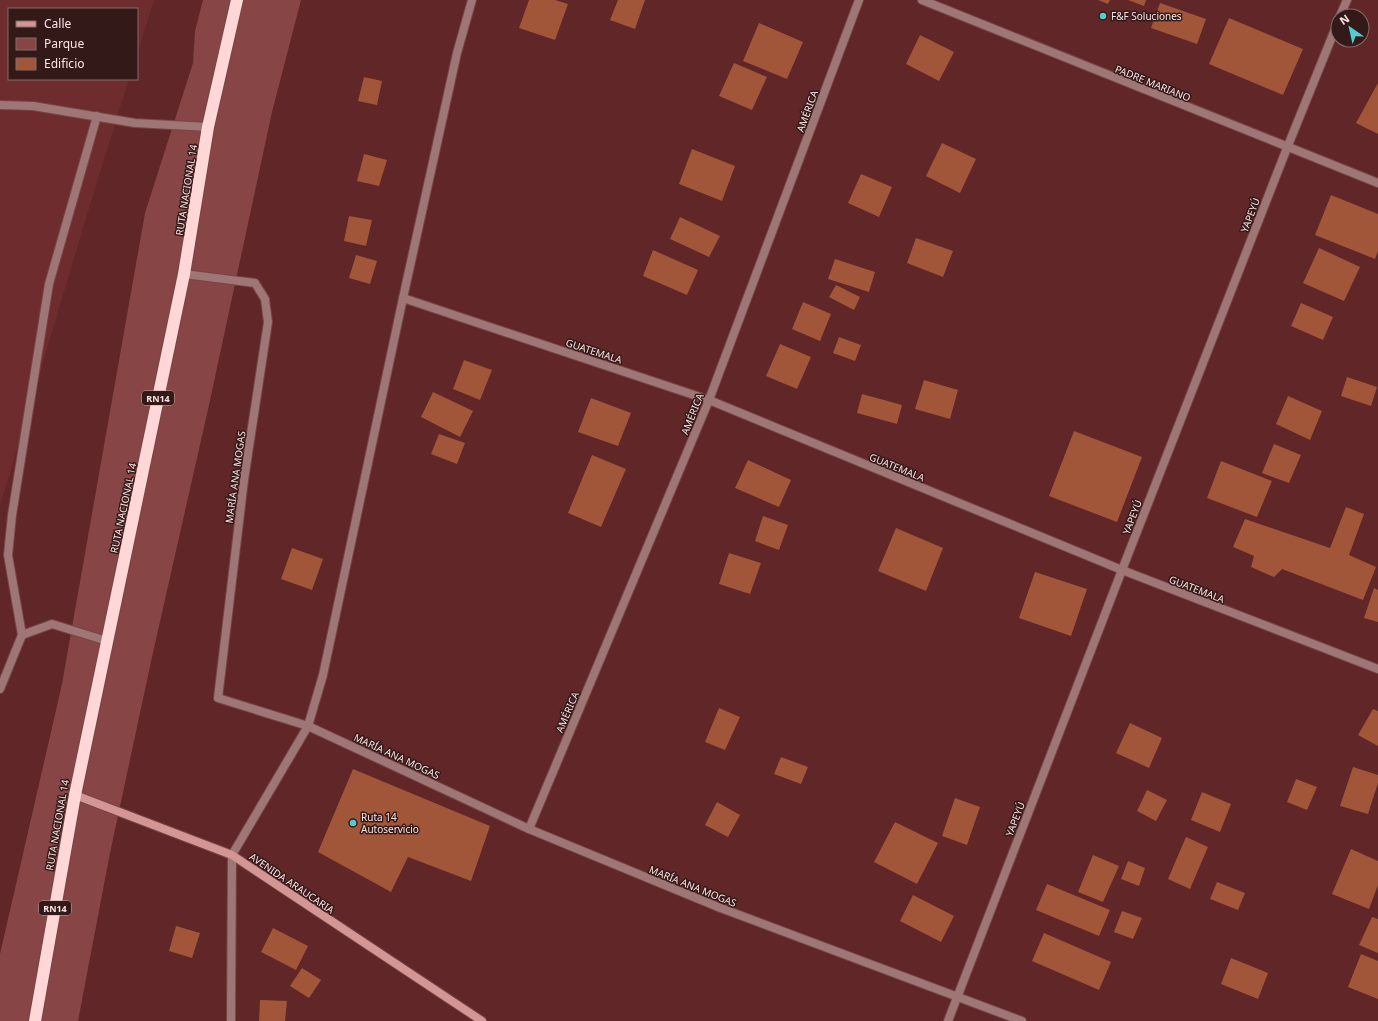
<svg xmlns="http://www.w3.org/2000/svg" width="1378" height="1021" viewBox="0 0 1378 1021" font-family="'Noto Sans',sans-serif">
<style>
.built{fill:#6e2c2e}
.green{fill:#874546}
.building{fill:#a15539}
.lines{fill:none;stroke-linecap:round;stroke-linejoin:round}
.street-casing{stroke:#794446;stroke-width:10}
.secondary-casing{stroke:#794446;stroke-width:10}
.highway-casing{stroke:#794446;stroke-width:14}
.street{stroke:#9d7675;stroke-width:8}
.secondary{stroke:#d39695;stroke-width:8}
.highway{stroke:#fed7d6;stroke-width:12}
.poi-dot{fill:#51ccd3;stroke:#341919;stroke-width:1.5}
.labels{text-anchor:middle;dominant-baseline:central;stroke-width:3;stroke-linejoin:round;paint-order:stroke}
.shield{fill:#341919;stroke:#bfa7a6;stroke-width:1}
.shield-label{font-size:9px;font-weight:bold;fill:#fbe4e3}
.poi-label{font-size:10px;fill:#fbe4e3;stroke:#341919;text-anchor:start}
.street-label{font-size:10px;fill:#fbe4e3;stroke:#341919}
</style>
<rect width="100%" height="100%" fill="#602628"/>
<path class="built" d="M0,0H154L137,55V9H9V79H129L90,205L0,506Z"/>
<path class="green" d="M203,0H301L272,112L209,405L152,657L110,853L78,1021H0V954L62,684L145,213L193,63L195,31Z"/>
<g class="building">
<path d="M529,0H555L568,4L555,40L519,28Z"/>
<path d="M618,0H645L635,29L610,20Z"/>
<path d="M1098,0H1110L1108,4Z"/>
<path d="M1128,0H1146L1144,6Z"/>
<path d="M1160,3L1206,19L1197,44L1151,28Z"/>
<path d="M1229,18L1303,49L1283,95L1209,64Z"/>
<path d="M759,23L803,42L787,79L743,61Z"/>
<path d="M920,35L954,52L939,81L906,64Z"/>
<path d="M734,63L767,77L752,110L719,96Z"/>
<path d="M364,77L382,81L377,105L358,101Z"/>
<path d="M1378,83V134L1356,123Z"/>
<path d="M942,143L976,159L960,193L926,176Z"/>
<path d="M692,149L735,166L722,201L679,184Z"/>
<path d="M364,154L387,160L379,186L357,181Z"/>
<path d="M861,174L892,187L879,217L848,203Z"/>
<path d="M1331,195L1378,214V251L1375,259L1315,235Z"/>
<path d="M349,216L372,220L366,246L344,241Z"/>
<path d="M680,217L720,236L709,257L670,239Z"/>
<path d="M916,238L953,251L943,277L907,263Z"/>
<path d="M1319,248L1360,267L1344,301L1303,283Z"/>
<path d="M653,250L698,270L687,295L643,276Z"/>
<path d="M356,255L377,261L370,284L349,278Z"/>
<path d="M835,259L875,272L869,292L828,279Z"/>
<path d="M836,285L860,297L854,310L829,297Z"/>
<path d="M803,302L831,314L820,341L792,329Z"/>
<path d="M1301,303L1333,317L1323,340L1291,326Z"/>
<path d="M839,337L861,345L855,361L833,353Z"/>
<path d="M780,344L811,357L797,389L766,376Z"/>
<path d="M464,360L492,370L480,400L453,389Z"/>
<path d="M1347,377L1377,387L1371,406L1341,396Z"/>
<path d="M924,380L958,390L950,419L915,409Z"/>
<path d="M433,392L473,411L460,437L421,417Z"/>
<path d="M862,394L902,405L897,424L857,413Z"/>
<path d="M1288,396L1322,411L1310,440L1276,424Z"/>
<path d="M591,398L631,413L618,446L578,432Z"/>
<path d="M1074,431L1142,457L1117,522L1049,496Z"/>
<path d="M439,434L465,443L457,464L431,454Z"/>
<path d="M1274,444L1301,455L1289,483L1262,473Z"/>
<path d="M592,455L626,469L601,527L568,513Z"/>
<path d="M748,460L791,480L779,507L735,488Z"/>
<path d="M1221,461L1272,481L1257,517L1207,498Z"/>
<path d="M1346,507L1364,514L1349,555L1376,567L1363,600L1282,569L1274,577L1251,567L1254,556L1233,547L1245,519L1330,548Z"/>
<path d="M763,516L788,525L779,550L755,541Z"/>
<path d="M896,528L943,548L926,591L878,571Z"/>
<path d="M292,548L323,559L312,590L281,579Z"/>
<path d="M729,553L761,563L750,594L719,584Z"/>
<path d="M1035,572L1087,589L1071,636L1019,618Z"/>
<path d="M1374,588L1378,590V622L1364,618Z"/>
<path d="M719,708L740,717L725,750L705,742Z"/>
<path d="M1373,709L1378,711V746L1358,735Z"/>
<path d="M1130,723L1162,738L1149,768L1116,753Z"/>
<path d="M781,757L808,767L801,784L774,774Z"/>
<path d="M1353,767L1378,775V783L1368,814L1340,806Z"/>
<path d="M353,769L490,826L471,881L408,857L391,892L318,852Z"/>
<path d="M1296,779L1317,787L1307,810L1287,802Z"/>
<path d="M1147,790L1167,800L1156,821L1137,811Z"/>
<path d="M1202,792L1231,804L1220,832L1191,820Z"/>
<path d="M955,798L980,807L967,845L942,836Z"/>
<path d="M717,802L740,815L728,837L705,825Z"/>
<path d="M895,822L938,843L917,884L874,862Z"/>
<path d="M1186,837L1208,847L1190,889L1168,879Z"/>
<path d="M1351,849L1378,861V885L1369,909L1332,894Z"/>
<path d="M1093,855L1119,866L1103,902L1078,892Z"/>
<path d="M1128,861L1145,868L1139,886L1121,879Z"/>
<path d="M1217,882L1245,893L1238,910L1210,899Z"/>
<path d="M1047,884L1110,910L1099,936L1036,910Z"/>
<path d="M913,895L954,916L941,942L900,921Z"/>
<path d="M1122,911L1142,918L1133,939L1114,932Z"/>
<path d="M1372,917L1378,919V953L1359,945Z"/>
<path d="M176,926L200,933L192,958L169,951Z"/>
<path d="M273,928L308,946L296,970L261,952Z"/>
<path d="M1044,933L1111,962L1099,990L1032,961Z"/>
<path d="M1361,954L1378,961V999L1348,987Z"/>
<path d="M1231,958L1268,973L1258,999L1221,984Z"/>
<path d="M302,968L321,980L309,998L290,986Z"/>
<path d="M260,1000L287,1001L285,1021H259Z"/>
</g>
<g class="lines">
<defs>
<g id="street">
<path d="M922,0L1378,183"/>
<path d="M1340,16L1347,0"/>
<path d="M0,105L33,106L135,123L208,127"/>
<path d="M184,274L255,283L265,299L268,322L244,480L218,698L308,726L529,829L718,907L1022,1021"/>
<path d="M403,298L709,400L1122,570L1378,669"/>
<path d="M22,635L8,555L12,515L49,284L97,116"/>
<path d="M0,689L22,635L52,624L107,641"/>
<path d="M529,829L709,400L859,0"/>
<path d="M231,1021L232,855L308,726L323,675L403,298L457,53L472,0"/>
<path d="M948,1021L1122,570L1287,148L1338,22"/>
</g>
<path id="secondary" d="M75,795L232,855L482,1021"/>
<path id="highway" d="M35,1021L75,795L184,274L208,127L237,0"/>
</defs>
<use href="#street" class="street-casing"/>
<use href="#secondary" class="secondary-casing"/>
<use href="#highway" class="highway-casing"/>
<use href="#street" class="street"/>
<use href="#secondary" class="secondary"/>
<use href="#highway" class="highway"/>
</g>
<g class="poi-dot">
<circle cx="1103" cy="16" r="4"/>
<circle cx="353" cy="823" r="4"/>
</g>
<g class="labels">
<g class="shield">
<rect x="142" y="391" width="32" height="14" rx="3"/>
<rect x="39" y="901" width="32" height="14" rx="3"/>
</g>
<g class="shield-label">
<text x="158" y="398">RN14</text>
<text x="55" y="908">RN14</text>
</g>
<g class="poi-label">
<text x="1111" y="16">F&amp;F Soluciones</text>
<text x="361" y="817">Ruta 14<tspan x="361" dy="12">Autoservicio</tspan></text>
</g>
<g class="street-label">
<text transform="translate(1153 83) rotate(22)">PADRE MARIANO</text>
<text transform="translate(807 111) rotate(-70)">AMÉRICA</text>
<text transform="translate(186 190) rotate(-81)">RUTA NACIONAL 14</text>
<text transform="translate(1250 215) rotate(-69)">YAPEYÚ</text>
<text transform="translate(594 351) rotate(18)">GUATEMALA</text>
<text transform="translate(692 414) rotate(-68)">AMÉRICA</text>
<text transform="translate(897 467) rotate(22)">GUATEMALA</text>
<text transform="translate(235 477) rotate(-82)">MARÍA ANA MOGAS</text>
<text transform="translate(123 508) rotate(-78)">RUTA NACIONAL 14</text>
<text transform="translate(1132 517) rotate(-69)">YAPEYÚ</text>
<text transform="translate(1197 589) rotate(21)">GUATEMALA</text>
<text transform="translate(567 712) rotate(-67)">AMÉRICA</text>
<text transform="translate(397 756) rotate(25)">MARÍA ANA MOGAS</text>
<text transform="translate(1015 819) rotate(-69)">YAPEYÚ</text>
<text transform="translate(57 825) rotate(-80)">RUTA NACIONAL 14</text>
<text transform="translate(292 883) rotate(34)">AVENIDA ARAUCARIA</text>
<text transform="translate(693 886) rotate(22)">MARÍA ANA MOGAS</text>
</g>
</g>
<rect x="8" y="8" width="130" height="72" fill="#341919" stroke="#846a6a"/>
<rect x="16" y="21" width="20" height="6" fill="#d39695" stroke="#846a6a"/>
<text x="44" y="28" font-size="12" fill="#fbe4e3">Calle</text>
<rect x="16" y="38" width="20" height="12" fill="#874546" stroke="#846a6a"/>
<text x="44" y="48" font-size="12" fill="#fbe4e3">Parque</text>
<rect x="16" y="58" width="20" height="12" fill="#a15539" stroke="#846a6a"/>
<text x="44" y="68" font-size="12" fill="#fbe4e3">Edificio</text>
<g transform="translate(1350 28) rotate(326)"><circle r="19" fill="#341919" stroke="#846a6a"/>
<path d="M0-3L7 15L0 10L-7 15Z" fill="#51ccd3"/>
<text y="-6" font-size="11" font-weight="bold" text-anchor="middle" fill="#fbe4e3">N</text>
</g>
</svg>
